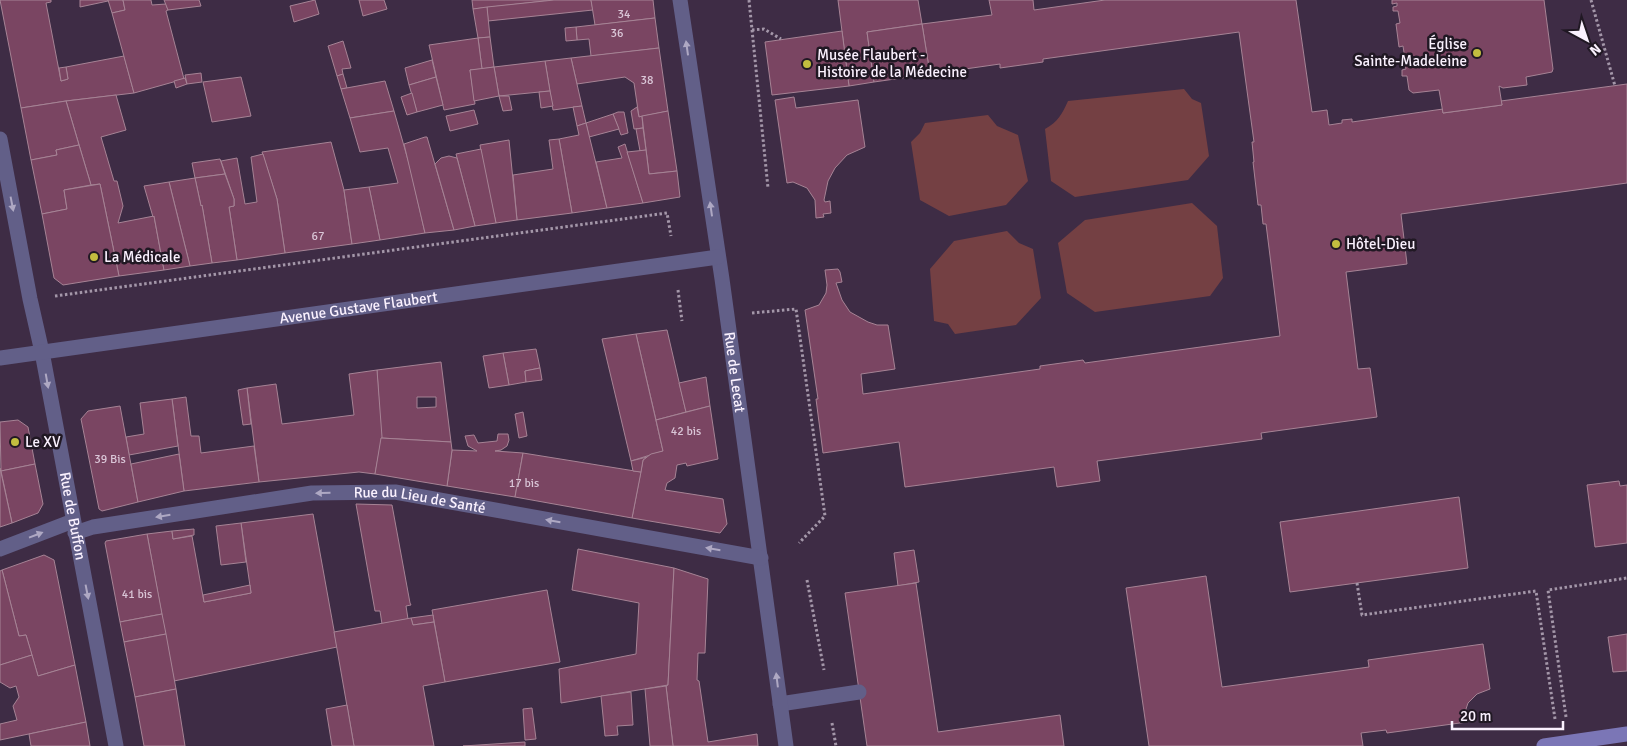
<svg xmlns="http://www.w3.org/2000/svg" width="1627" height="746" viewBox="0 0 1627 746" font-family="Signika,sans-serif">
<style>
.green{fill:#744043}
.building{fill:#7a4562;stroke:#a68395;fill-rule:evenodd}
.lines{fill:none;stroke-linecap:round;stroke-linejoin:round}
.path{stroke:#a497a9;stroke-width:3;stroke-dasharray:2.5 2.5;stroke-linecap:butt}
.lane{stroke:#625f88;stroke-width:15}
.street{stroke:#625f88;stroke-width:15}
.secondary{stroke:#7b76b6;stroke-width:15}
.oneway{fill:#aea8c3}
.poi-dot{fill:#c2bd3f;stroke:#201823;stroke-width:2}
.labels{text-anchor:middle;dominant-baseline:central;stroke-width:5;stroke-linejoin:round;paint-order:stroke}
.number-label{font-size:12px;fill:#dac6d7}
.poi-label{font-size:15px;fill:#faf1fe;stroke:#201823;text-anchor:start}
.street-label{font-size:15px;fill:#faf1fe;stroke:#201823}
</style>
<rect width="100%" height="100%" fill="#3e2c45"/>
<g class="green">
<path d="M1184,89L1192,99L1201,103L1209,156L1188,180L1075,197L1051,181L1045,129C1058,122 1062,114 1068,101Z"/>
<path d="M988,115L997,126L1018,135L1028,181L1006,205L949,216L920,200L911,142L920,133L925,123Z"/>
<path d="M1192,203L1217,226L1223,278L1210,296L1095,312L1067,293L1058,243L1085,220Z"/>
<path d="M1007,231L1019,243L1033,249L1041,298L1016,325L955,334L948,324L934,321L930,269L954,241Z"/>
</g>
<g class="building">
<path d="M0,0H51V2L46,3L61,81L68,79L66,67L124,56L134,93L66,101L21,108Z"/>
<path d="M80,0H108V1L80,7Z"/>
<path d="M108,0H123L125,10L112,13Z"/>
<path d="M123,0H151L152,5L166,4L168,10L166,11L184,79L134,93L112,13L125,10Z"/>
<path d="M164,0H199L201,6L168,10Z"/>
<path d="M315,0L319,14L294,22L290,6Z"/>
<path d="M359,0H384L387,9L363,16Z"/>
<path d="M472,0H554L473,9Z"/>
<path d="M554,0H591L593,10L488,21L487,7Z"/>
<path d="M591,0H653L655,18L595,25Z"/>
<path d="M838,0H918L922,24L867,32L874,82L849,86Z"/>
<path d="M989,0H1033L1034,10L1105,0H1296L1312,112L1327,110L1329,125L1342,123V120L1352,119V122L1443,109V113L1502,105L1501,101L1627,84V183L1401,214L1407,264L1346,272L1358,369L1370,368L1377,417L1261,433L1262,439L1097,461L1100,481L1057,487L1054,467L905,487L899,442L823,453L816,399H818L805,310L819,305L826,293L827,285L825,270L838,269L840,272L842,282L836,283L842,300L850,312L868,322L877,325H888L895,369L861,374L863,394L1040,369V366L1083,360L1085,363L1280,336L1266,224H1263L1261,205H1258L1253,162H1254L1252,142H1254L1239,32L1043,59V62L1000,68V64L930,74L922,24L992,15Z"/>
<path d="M1392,0H1544L1553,69L1552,72L1526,77L1527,85L1503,88L1499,86L1502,105L1443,113L1439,90L1413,93L1409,90L1407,76H1402V70L1406,69L1405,64L1401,65L1400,60L1405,59L1403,46L1399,47L1396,24L1400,23L1398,11H1393V7L1397,6V3L1392,4Z"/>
<path d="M487,7L490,37L478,38L473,9Z"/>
<path d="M655,18L659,48L591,56L589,39L577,40L576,27Z"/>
<path d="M922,24L930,74L874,82L867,32Z"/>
<path d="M576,27L577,40L566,41L565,28Z"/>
<path d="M842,31L849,86L772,95L765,42Z"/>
<path d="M490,37L494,67L482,69L478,38Z"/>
<path d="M478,38L482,69L470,70L475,104L444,110L429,45Z"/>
<path d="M343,41L351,68L342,69L343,74L337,76L328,46Z"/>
<path d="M659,48L668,111L639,117L634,83L625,77L577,84L571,58Z"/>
<path d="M571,58L582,106L553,110L545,61Z"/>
<path d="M432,60L436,77L409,85L405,68Z"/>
<path d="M545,61L550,91L499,96L494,67Z"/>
<path d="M66,67L68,79L61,81L59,68Z"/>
<path d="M494,67L499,96L474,101L470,70Z"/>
<path d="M201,73L202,82L187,84L185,75Z"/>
<path d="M343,74L347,88L341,89L337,76Z"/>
<path d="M241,77L251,116L212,122L203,82Z"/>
<path d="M436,77L443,105L417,112L409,85Z"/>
<path d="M185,78L187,84L176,88L174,81Z"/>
<path d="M385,81L394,111L350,118L341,89Z"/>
<path d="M550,91L553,106L541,108L539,92Z"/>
<path d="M412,93L417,112L407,115L401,97Z"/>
<path d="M116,95L126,130L101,137L114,181H117L123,206L118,223L154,216L164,270L119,276L100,184L91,185L66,101Z"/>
<path d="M499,96H509L512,110L503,111Z"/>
<path d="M794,97L796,108L858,100L865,147L847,155L835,168L828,181L824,200L825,202L830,201L831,213L823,214L824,217L816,218L815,200L807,188L793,182L787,183L775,100Z"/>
<path d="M66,101L79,145L56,150L57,155L31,160L21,108Z"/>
<path d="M582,106L586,123L577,126L573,107Z"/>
<path d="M637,107L639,117L642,116L643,128L634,129L631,111Z"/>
<path d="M474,110L478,124L450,131L446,116Z"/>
<path d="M394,111L410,167L425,233L380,240L369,187L398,183L388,148L360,152L350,118Z"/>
<path d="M668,111L677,171L649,174L642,116Z"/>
<path d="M618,112H624L628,133L621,135L613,114Z"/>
<path d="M613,114L619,129L589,137L586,123Z"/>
<path d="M586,123L607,208L572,213L559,139L579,135L577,126Z"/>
<path d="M643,128L646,150L640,151L636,129Z"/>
<path d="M425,137H427L454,230L425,233L404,144Z"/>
<path d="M559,139L572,213L517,220L513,175L553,169L549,140Z"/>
<path d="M509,140L517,220L496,223L484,171L480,145Z"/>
<path d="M331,142L344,190L352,244L285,253L277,199L262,152Z"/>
<path d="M625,144L643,203L607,208L596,162L622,158L618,147Z"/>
<path d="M79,145L91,185L64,190L67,209L42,214L31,160L57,155L56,150Z"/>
<path d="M481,149L496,223L475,226L456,154Z"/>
<path d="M646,150L649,174L677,171L680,197L643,203L627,152Z"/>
<path d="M263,154L277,199L285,253L237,260L229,207L234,206V199L221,161L237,158L245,204L257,202L251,157Z"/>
<path d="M449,156L457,158L475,226L454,230L435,164L441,158Z"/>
<path d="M220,159L225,174L195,178L192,163Z"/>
<path d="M225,174L234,199V206L229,207L237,260L212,263L202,205L201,206L195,178Z"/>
<path d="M195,178L201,206L202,205L212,263L190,266L169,182Z"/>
<path d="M169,182L190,266L164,270L154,216L153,217L144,186Z"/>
<path d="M100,184L119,276L63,285L54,278L42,214L67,209L64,190Z"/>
<path d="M369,187L380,240L352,244L344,190Z"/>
<path d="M667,330L686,412L656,420L636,334Z"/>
<path d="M636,334L663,451L631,461L602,339Z"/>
<path d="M536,349L540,368L525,371L526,382L509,385L503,353Z"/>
<path d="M503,353L509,385L489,388L483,356Z"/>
<path d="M441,362L451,442L381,438L377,370ZM417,397H436V407L417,408Z"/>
<path d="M540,368L542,380L526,382L525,371Z"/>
<path d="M377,370L382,437L375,474L359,472L259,482L247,388L276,384L282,424L354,415L349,374Z"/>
<path d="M706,377L710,406L686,412L679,383Z"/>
<path d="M247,388L251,424L243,425L238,390Z"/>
<path d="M186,397L191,436H199L201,453L254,446L259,482L184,491L172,399Z"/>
<path d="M172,399L178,446L129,455L126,437L144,434L140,403Z"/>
<path d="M120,406L138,502L102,511L99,509L81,419L88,411Z"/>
<path d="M710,406L718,459L687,466L686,463L677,465L675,478L667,483L665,490L723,499L727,524L720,533L632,518L643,460L651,454L663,451L656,420Z"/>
<path d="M523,412L527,436L519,438L515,414Z"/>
<path d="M18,420L28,427L35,464L1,471L0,422Z"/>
<path d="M498,434H508L509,440L507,446L501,450L495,451L523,453L515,497L447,486L452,450L477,451L468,446L465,436L474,435L478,443L497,441Z"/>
<path d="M381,438L451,442L452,450L447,486L375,474Z"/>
<path d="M523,453L641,472L632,518L515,497Z"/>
<path d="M179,454L184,491L138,502L131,464Z"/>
<path d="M647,457L643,460L641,472L633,471L631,461Z"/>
<path d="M35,464L43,504L38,513L12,523L1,471Z"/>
<path d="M0,468L12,523L0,527Z"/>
<path d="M1619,481L1620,486L1627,485V543L1595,547L1587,485Z"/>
<path d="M1459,497L1468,568L1290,592L1280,522Z"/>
<path d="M356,504L392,505L410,603L411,605L406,606L408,619L382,624L380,611H375Z"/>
<path d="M313,514L337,647L174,681L147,534L172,531L173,539L192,536L204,602L251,593L241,523Z"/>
<path d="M241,523L246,562L221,565L216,526Z"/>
<path d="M194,529V535L173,539L172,531Z"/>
<path d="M147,534L162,614L120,622L105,543L106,541Z"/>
<path d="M578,549L674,568L668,685L561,703L559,669L636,654L639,603L572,590Z"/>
<path d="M914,550L919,582L898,586L894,553Z"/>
<path d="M44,555L54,560L75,665L38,676L26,635L19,636L2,570Z"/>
<path d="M674,568L708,579L705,653H698L697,680L699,681L708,742L757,734L758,746H673L666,686L668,685Z"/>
<path d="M2,570L19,636L26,635L32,655L0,665V571Z"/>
<path d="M1206,576L1222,687L1369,667L1368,660L1483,644L1490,689L1477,694L1468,703L1466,709L1467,722L1387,733L1386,730L1361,733L1363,746H1149L1126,588Z"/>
<path d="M916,583L938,732L1060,715L1064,746H867L845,593Z"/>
<path d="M250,585L251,593L204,602L203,595Z"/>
<path d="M547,590L560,662L445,682L432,610Z"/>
<path d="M162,614L166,634L124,642L120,622Z"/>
<path d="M433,615L434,622L413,625L411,618Z"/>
<path d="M411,618L413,625L434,622L445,682L423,686L434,746H354L334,632Z"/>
<path d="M166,634L176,689L135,697L124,642Z"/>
<path d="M1627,634V671L1613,672L1608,637Z"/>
<path d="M32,655L38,676L75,665L86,722L0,740V724L17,720L13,706L19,697L16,686L10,688L0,682V665Z"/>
<path d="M666,686L673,746H650L645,689Z"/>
<path d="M176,689L185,746H144L135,697Z"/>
<path d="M631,692L633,725L617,726L618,735L605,736L601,696Z"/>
<path d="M347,705L354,746H332L326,709Z"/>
<path d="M532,708L536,739L525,740L523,709Z"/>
<path d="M86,722L90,746H31L29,734Z"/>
<path d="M525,742V746H463Z"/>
</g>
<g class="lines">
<g class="path">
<path d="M749,0L768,188"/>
<path d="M1591,0L1615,86"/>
<path d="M752,30L764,29L781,39"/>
<path d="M678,290L682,321"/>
<path d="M55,296L667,213L671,236"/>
<path d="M752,313L796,309L825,516L799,543"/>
<path d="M807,580L824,670"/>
<path d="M1357,583L1362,615L1536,591L1555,719"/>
<path d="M1566,717L1548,590L1627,578"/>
<path d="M832,723L836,746"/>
</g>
<path class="lane" d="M780,704L859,692"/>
<g class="street">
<path id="s1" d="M680,0L722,279L786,746"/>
<path id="s2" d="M0,139L30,299L42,352L116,746"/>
<path id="s3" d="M0,358L718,257"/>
<path id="s4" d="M75,533L93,527L312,493L395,492L761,558"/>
<path d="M0,549L73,521"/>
</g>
<path class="secondary" d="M1544,746L1627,734"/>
</g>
<defs><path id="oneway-solid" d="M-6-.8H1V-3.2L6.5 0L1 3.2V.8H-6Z" transform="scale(1.25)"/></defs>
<g class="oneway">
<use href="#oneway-solid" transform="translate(687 48) rotate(-98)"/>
<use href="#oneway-solid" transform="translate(12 204) rotate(79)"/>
<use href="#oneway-solid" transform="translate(711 209) rotate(-98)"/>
<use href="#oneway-solid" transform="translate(47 381) rotate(80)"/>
<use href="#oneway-solid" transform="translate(323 493) rotate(179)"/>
<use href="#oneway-solid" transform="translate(163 516) rotate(171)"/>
<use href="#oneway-solid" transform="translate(553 521) rotate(-170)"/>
<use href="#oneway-solid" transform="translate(36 535) rotate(-21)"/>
<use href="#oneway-solid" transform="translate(713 549) rotate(-170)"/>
<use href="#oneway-solid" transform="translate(87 592) rotate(79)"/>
<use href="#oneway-solid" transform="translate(777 680) rotate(-97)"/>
</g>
<g class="poi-dot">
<circle cx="1477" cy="53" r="5"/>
<circle cx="807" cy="64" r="5"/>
<circle cx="1336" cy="244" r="5"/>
<circle cx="94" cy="257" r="5"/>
<circle cx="15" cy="442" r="5"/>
</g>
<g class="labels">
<g class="number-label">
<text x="624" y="14">34</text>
<text x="617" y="33">36</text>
<text x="647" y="80">38</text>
<text x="318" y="236">67</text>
<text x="686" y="431">42 bis</text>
<text x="110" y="459">39 Bis</text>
<text x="524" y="483">17 bis</text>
<text x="137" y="594">41 bis</text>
</g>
<g class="poi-label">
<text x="1467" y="44" text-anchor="end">Église<tspan x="1467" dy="17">Sainte-Madeleine</tspan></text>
<text x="817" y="55">Musée Flaubert -<tspan x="817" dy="17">Histoire de la Médecine</tspan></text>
<text x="1346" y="244">Hôtel-Dieu</text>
<text x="104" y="257">La Médicale</text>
<text x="25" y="442">Le XV</text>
</g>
<g class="street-label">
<text stroke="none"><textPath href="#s3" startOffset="362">Avenue Gustave Flaubert</textPath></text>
<text stroke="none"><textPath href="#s1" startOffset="376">Rue de Lecat</textPath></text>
<text stroke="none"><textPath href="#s4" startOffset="349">Rue du Lieu de Santé</textPath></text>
<text stroke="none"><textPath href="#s2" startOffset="384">Rue de Buffon</textPath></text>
</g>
</g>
<g transform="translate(1587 40) rotate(140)" stroke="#201823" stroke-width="4" paint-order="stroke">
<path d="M0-4L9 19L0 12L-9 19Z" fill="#faf1fe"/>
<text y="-8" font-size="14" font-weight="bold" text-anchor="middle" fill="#faf1fe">N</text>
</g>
<path d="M1452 721v8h111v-8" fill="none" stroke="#faf1fe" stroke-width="2.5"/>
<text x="1460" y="721" font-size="15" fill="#faf1fe" stroke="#201823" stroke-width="4" paint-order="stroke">20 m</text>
</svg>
